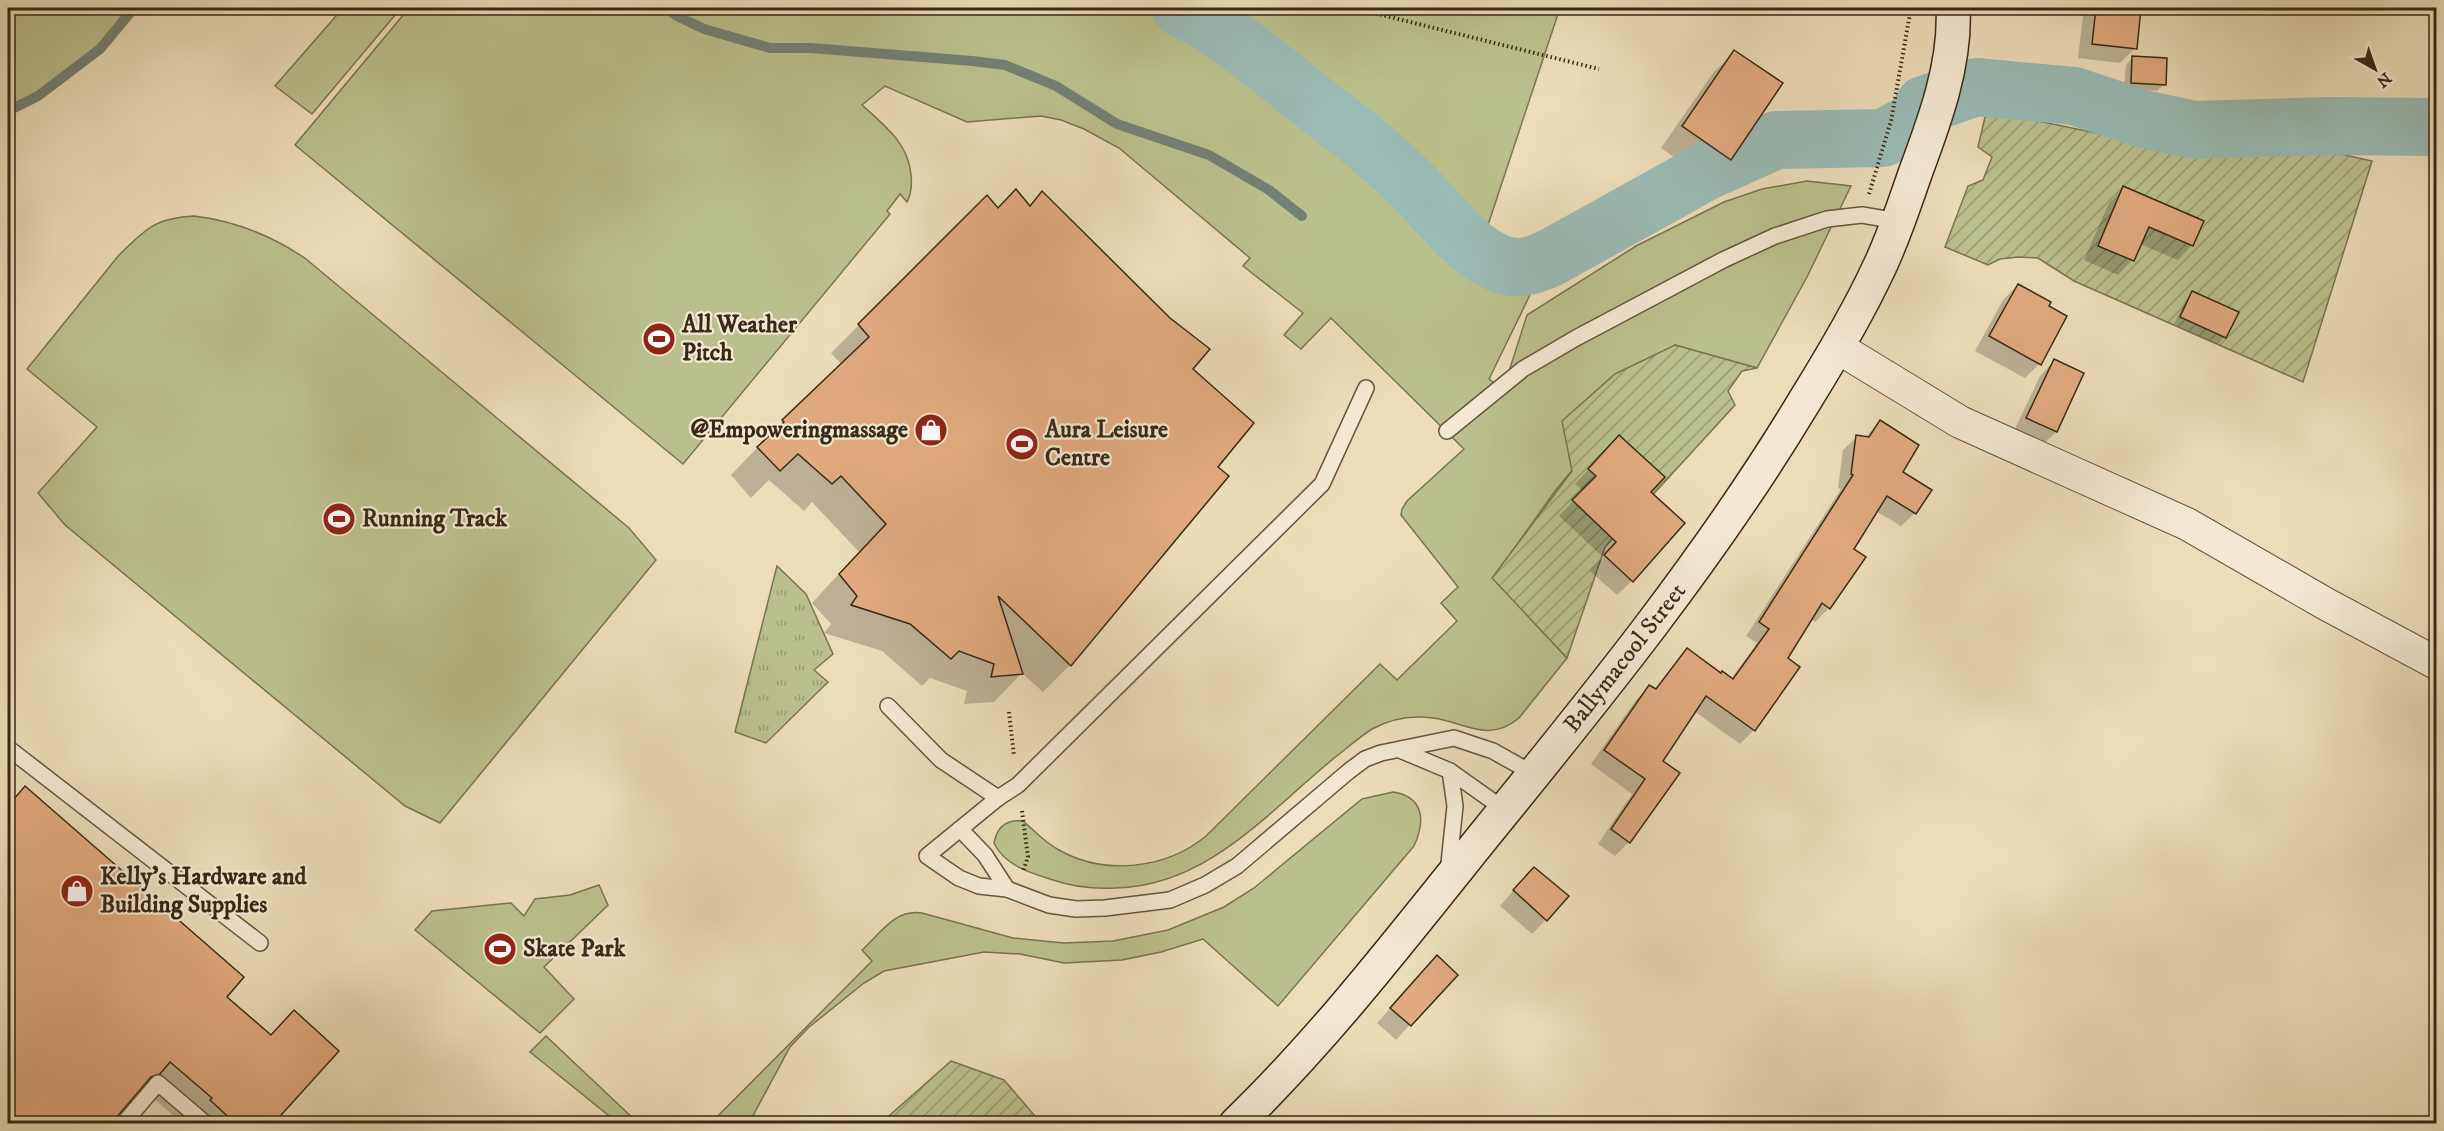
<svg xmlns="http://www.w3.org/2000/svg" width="2444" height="1131" viewBox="0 0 2444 1131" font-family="'IM FELL DW Pica',serif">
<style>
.grass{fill:#bac08d;stroke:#797451;stroke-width:1.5}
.park{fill:url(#park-tufts);stroke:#797451;stroke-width:1.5}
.garden{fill:url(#garden-furrows);stroke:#797451;stroke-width:1.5}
.shadow{fill:#0003}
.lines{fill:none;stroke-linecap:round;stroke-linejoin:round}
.stream{stroke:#738175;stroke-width:10}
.river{stroke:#9abbb5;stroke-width:58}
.building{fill:#e1aa80;stroke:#382915;stroke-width:1.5}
.service-casing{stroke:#65563e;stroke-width:18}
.minor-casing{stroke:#65563e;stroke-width:34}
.secondary-casing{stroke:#382915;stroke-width:36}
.path{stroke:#382915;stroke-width:4;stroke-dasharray:1.5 3;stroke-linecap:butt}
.service{stroke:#f3e9d2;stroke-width:15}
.minor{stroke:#f3e9d2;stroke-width:32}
.secondary{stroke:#f3e9d2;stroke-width:33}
.labels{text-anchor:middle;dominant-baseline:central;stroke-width:4.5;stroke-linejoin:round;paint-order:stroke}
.poi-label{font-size:24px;font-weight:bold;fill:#382915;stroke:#f3e9d2;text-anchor:start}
.street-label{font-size:24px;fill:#382915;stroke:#f3e9d2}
</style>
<defs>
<pattern id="park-tufts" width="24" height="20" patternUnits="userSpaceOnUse" patternTransform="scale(1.5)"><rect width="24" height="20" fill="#bac08d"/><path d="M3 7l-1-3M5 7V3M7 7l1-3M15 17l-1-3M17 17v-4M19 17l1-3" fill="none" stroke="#989c72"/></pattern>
<pattern id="garden-furrows" width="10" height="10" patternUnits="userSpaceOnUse" patternTransform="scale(1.5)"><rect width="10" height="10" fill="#bac08d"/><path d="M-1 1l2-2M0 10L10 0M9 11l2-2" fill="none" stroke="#989c72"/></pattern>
</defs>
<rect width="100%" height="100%" fill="#ecddb9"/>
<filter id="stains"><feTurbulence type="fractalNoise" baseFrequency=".00333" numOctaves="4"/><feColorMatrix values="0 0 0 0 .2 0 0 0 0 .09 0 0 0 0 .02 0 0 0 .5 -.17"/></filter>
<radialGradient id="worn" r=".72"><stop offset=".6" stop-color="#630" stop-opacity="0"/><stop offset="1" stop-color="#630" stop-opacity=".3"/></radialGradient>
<g class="grass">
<path d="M8,8H134L100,49L38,96L8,111Z"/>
<path d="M343,8H401L312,114L275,86Z"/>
<path d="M409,8H1560L1485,234L1425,169L1349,102L1308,69L1236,22L1205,19C1272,65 1336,118 1397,172C1435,205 1465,255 1516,268L1525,290L1530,295L1489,379L1503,390L1527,315L1636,246L1724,202L1762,189L1807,181L1851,186L1807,277L1757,368L1675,345L1555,491L1493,578L1567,658L1519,718C1488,744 1465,722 1433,718C1412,715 1392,718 1372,729C1358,738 1346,749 1333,759C1267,813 1207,886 1116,888C1095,889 1073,887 1053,880C1031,873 1005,866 994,843C997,827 1006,819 1023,821C1035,831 1045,843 1059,850C1105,876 1166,869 1206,836L1380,664L1397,680L1457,621L1441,603L1458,587L1401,515L1402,509L1407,501L1464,449L1331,318L1301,349L1284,335L1303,313L1243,266L1250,258L1119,148L1084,129L1061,120L1041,116L967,122L885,86L862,105C884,125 908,143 911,174C912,184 912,193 907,202L900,194L887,211L890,214L683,464L295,145Z"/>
<path d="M194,216C236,221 271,235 306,259L629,528L656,560L440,823L405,806L394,797L65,525L38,493L97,427L27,369L119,255C146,229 154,218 194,216Z"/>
<path d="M1393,792C1425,797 1425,822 1414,846L1278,1006L1203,939L1161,952L1122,960L1064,963L1020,954L984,952L884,971L864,983L808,1028L790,1047L749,1123H711L872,961L862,950C881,933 894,909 922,913L1013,938L1064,943L1113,941L1168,930L1224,907L1254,888L1362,799Z"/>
<path d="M599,885L608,905L544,967L574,999L540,1033L415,930L432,911L511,903L524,916L535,899L570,895Z"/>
<path d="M546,1036L638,1123H618L530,1052Z"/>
</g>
<path class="park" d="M777,566L806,594L833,654L814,670L828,682L766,743L735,732Z"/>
<g class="garden">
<path d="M1994,112L2193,153L2300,145L2372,161L2303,382L2074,281L2038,258L2018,257L2000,259L1988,265L1945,247L1968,186L1983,180L1992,157L1978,147L1985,117Z"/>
<path d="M1675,345L1757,368L1742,371L1728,391L1735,405L1605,547L1567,658L1492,578L1572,471L1562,421L1615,374Z"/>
<path d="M951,1061L1004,1080L1041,1123H881Z"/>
</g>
<g class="shadow">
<path d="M2084,8H2139L2135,48L2120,63L2078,58Z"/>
<path d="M1734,52L1730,159L1708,181L1661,148L1713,73Z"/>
<path d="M2133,58L2164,84L2157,91L2124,89L2126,65Z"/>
<path d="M2124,188L2192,245L2178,260L2140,244L2132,260L2118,275L2084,260L2109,203Z"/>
<path d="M1042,193L1191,370L1216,467L1070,665L1043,692L1022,673L994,702L964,704L967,691L930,678L922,686L882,651L824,633L831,624L812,603L859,552L812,502L804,511L769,480L751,498L731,475L783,421L842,365L831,353L987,197L997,210L1029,207Z"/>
<path d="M2018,285L2039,364L2025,378L1975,351L2003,300Z"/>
<path d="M2193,293L2225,337L2218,344L2174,324L2186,300Z"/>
<path d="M2054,361L2082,374L2056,432L2041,446L2013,433L2040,376Z"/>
<path d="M1880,422L1901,472L1915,513L1901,526L1876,511L1852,550L1829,608L1815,622L1811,619L1786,659L1798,667L1754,730L1740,744L1694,711L1661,761L1629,842L1615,856L1598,844L1632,794L1591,764L1636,700L1650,687L1654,690L1687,650L1721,675L1731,679L1757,643L1746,636L1841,489L1838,488L1843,450L1857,437L1865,438Z"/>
<path d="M1605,452L1632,581L1617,595L1590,571L1603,557L1559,516L1583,491L1575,484Z"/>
<path d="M25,788L225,997L270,1036L294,1012L271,1124H183L143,1089L127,1102L114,1117L113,1124H8V806Z"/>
<path d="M1520,883L1546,920L1532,934L1500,906Z"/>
<path d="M1423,972L1455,975L1396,1040L1377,1023Z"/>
</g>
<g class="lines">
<g class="stream">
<path d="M666,8L677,16L704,29L770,48H811L972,61L1005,65L1056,86L1117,124L1209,155L1269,190L1302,216"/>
<path d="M8,111L38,96L100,49L134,8"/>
</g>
<path class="river" d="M1181,8C1225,29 1261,61 1299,91C1337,121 1377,150 1411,184C1438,210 1463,248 1498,263C1517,271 1533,266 1550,258L1707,171L1776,140L1883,138L1914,122L1924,105L1976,87L2074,96L2143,119L2195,130L2328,126L2436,127"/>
</g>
<g class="building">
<path d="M2096,8H2141L2137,49L2092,44Z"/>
<path d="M1734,50L1783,83L1731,160L1682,126Z"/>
<path d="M2132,56L2167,58L2166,85L2131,83Z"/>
<path d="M2123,186L2204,221L2193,246L2149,227L2134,261L2098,246Z"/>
<path d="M1016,189L1030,206L1042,191L1170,318L1210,349L1193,369L1254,423L1218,467L1229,476L1071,666L998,596L1023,674L991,677L994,664L959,651L951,659L910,624L851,605L857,596L839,574L886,524L841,476L832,484L798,454L780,471L757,447L784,422L782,420L869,337L858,324L987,195L998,208Z"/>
<path d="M2018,284L2051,302L2049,306L2067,316L2041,365L1989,336Z"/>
<path d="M2192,291L2239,312L2226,338L2180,317Z"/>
<path d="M2054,359L2084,373L2057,432L2026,418Z"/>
<path d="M1880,420L1919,445L1903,472L1932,490L1916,514L1887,496L1854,549L1866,557L1830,609L1822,603L1788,658L1800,667L1755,731L1706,696L1663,761L1680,773L1630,843L1611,829L1645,779L1604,750L1649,685L1656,689L1687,648L1721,673L1722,671L1733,679L1769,629L1759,622L1853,475L1851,474L1856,435L1869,437Z"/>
<path d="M1619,435L1665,477L1651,492L1685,523L1633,582L1604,555L1616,542L1572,500L1596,476L1588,469Z"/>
<path d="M25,786L244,977L227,997L271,1035L294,1010L339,1051L273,1124H236L210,1100L212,1098L170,1062L160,1074L151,1077L116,1118L113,1124H8V806Z"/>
<path d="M1534,867L1569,896L1547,921L1513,890Z"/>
<path d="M1437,955L1458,975L1411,1026L1390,1008Z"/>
</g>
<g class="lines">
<defs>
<g id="service">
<path d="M1447,431L1523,369L1576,338L1723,260L1775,236L1827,219L1862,215L1898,221"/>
<path d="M888,706L941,760L998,798L927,856L959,878L979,886L1007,889L1049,905L1076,909L1105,908L1170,900L1205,885L1237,866L1349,771L1365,759L1381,753L1454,738L1493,751L1534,774"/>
<path d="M1400,750L1450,771L1505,810"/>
<path d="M8,757L12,751L260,943"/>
<path d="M998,798L1018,785L1322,484L1366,388"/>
<path d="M960,829L985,855L1007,889"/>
<path d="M1448,873L1455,806L1450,771"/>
<path d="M123,1124L158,1083L206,1124"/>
</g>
<path id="minor" d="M1837,347L1960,422L2187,524L2326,604L2436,663"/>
<path id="secondary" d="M1236,1124C1328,1035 1407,931 1487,832C1600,693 1712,555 1804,402C1830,360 1856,317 1877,272C1893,240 1904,205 1916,171C1935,120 1956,63 1953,8"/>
</defs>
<use href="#service" class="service-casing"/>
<use href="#minor" class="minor-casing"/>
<use href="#secondary" class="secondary-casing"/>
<g class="path">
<path d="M1354,8L1599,69"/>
<path d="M1869,194L1891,121L1911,8"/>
<path d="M1009,712L1014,756"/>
<path d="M1022,811L1028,857L1023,871"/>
</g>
<use href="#service" class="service"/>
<use href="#minor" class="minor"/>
<use href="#secondary" class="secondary"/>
</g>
<defs>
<symbol id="stadium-disc" viewBox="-11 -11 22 22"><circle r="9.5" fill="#8f2418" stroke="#f3e9d2"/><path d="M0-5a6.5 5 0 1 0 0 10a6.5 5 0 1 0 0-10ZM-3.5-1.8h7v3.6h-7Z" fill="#fff"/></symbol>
<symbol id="shop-disc" viewBox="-11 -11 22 22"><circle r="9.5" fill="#8f2418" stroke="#f3e9d2"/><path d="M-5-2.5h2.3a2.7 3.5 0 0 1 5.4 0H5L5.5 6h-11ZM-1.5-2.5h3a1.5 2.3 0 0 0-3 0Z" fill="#fff"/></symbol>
</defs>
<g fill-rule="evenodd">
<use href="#stadium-disc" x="640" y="320" width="38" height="38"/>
<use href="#shop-disc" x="912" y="411" width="38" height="38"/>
<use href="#stadium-disc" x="1003" y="425" width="38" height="38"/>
<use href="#stadium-disc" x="320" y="500" width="38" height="38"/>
<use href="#shop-disc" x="58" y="872" width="38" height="38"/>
<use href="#stadium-disc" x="481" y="930" width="38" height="38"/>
</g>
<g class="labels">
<g class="poi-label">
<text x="682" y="325">All Weather<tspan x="682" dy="28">Pitch</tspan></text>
<text x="908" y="430" text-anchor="end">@Empoweringmassage</text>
<text x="1045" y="430">Aura Leisure<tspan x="1045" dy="28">Centre</tspan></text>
<text x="362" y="519">Running Track</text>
<text x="100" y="877">Kelly's Hardware and<tspan x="100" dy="28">Building Supplies</tspan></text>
<text x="523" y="949">Skate Park</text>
</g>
<g class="street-label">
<text transform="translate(1625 658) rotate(-52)">Ballymacool Street</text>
</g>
</g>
<rect width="2444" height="1131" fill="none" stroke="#ecddb9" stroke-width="30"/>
<rect x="9" y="9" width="2426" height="1113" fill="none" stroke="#382915" stroke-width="3"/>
<rect x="15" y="15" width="2414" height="1101" fill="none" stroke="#382915" stroke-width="1.5"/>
<g transform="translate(2375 69) rotate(140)" stroke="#f3e9d2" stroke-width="4.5" paint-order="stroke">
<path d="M0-4.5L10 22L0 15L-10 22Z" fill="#382915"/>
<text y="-9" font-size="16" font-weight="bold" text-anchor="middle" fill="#382915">N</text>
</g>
<rect width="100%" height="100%" filter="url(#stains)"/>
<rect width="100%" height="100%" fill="url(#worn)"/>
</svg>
